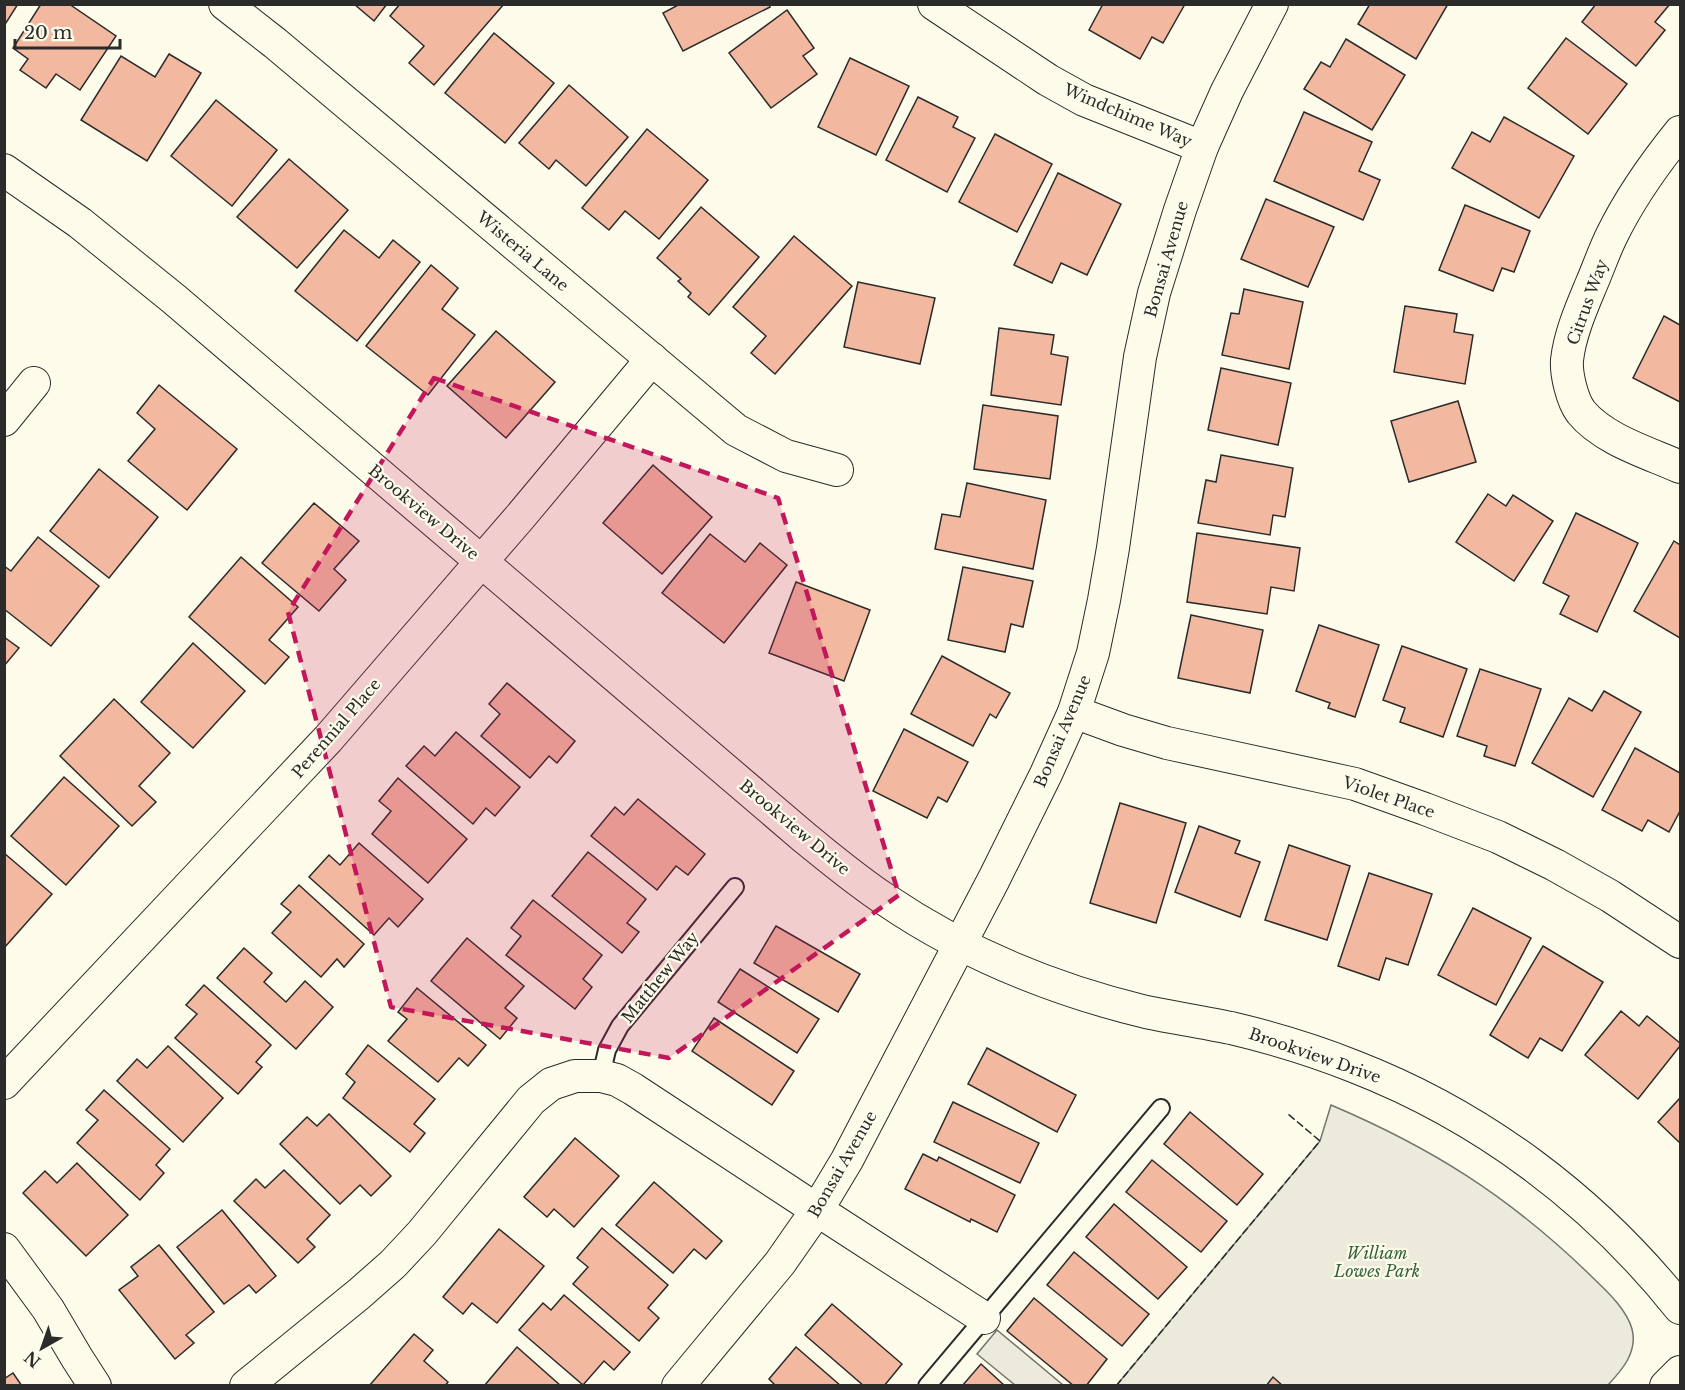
<svg xmlns="http://www.w3.org/2000/svg" width="1685" height="1390" viewBox="0 0 1685 1390" font-family="'Libre Baskerville',serif">
<style>
.green{fill:#ecebdb;stroke:#74746e;stroke-width:1.5}
.building{fill:#f2b8a0;stroke:#2b2b2b;stroke-width:1.5}
.lines{fill:none;stroke-linecap:round;stroke-linejoin:round}
.lane-casing{stroke:#2b2b2b;stroke-width:20}
.street-casing{stroke:#2b2b2b;stroke-width:34}
.lane{stroke:#fdfbea;stroke-width:16}
.street{stroke:#fdfbea;stroke-width:32}
.fence{stroke:#2b2b2b;stroke-width:1.5;stroke-dasharray:8 3;stroke-linecap:butt}
.marked{fill:#c2185b;fill-opacity:0.2;stroke:#c2185b;stroke-width:4.5;stroke-dasharray:12 8;stroke-linejoin:round}
.labels{text-anchor:middle;dominant-baseline:central;stroke-width:4.5;stroke-linejoin:round;paint-order:stroke}
.street-label{font-size:16px;fill:#2b2b2b;stroke:#fdfbea}
.park-label{font-size:16px;font-style:italic;fill:#34623c;stroke:#fdfbea}
</style>
<rect width="100%" height="100%" fill="#fdfbea"/>
<g class="green">
<path d="M1331,1105C1432,1148 1508,1196 1587,1272C1603,1288 1626,1307 1632,1329C1638,1352 1622,1370 1608,1385L1116,1386L1320,1141Z"/>
<path d="M997,1330L1063,1385H1015L977,1354Z"/>
</g>
<g class="building">
<path d="M4,4H18L4,26Z"/>
<path d="M41,4H69L116,36L80,90L56,74L46,88L20,70L28,59L13,48Z"/>
<path d="M354,4H387L374,21Z"/>
<path d="M400,4H504L434,85L409,63L424,46L390,16Z"/>
<path d="M680,4H769L770,7L683,51L663,13Z"/>
<path d="M1103,4H1185L1163,43L1152,37L1140,59L1089,30Z"/>
<path d="M1370,4H1448L1416,59L1358,24Z"/>
<path d="M1596,4H1670L1655,22L1665,30L1636,66L1582,22Z"/>
<path d="M787,10L814,48L803,56L817,74L771,108L729,53Z"/>
<path d="M494,33L554,83L505,143L445,93Z"/>
<path d="M1566,38L1627,84L1588,134L1528,88Z"/>
<path d="M1346,39L1405,75L1372,130L1304,89L1321,62L1330,67Z"/>
<path d="M169,54L201,73L147,161L81,120L121,56L155,77Z"/>
<path d="M850,58L909,86L876,155L818,127Z"/>
<path d="M569,85L628,137L586,186L556,160L549,169L519,143Z"/>
<path d="M918,97L958,117L953,127L975,138L947,192L886,160Z"/>
<path d="M216,100L277,150L232,206L171,156Z"/>
<path d="M1304,112L1372,142L1359,171L1380,180L1363,220L1274,181Z"/>
<path d="M1504,117L1574,156L1539,218L1452,168L1472,132L1490,142Z"/>
<path d="M647,129L708,180L659,239L625,211L609,230L582,208Z"/>
<path d="M995,134L1052,164L1017,232L959,202Z"/>
<path d="M289,159L348,210L297,268L237,217Z"/>
<path d="M1058,173L1121,204L1087,275L1061,263L1052,283L1014,265Z"/>
<path d="M1266,199L1334,227L1308,287L1241,259Z"/>
<path d="M1465,205L1530,231L1514,272L1502,268L1493,291L1439,270Z"/>
<path d="M701,207L759,257L709,315L688,297L691,293L678,281L681,279L657,258Z"/>
<path d="M344,230L379,258L393,240L420,262L357,341L295,291Z"/>
<path d="M794,236L852,286L775,374L751,353L766,336L733,307Z"/>
<path d="M431,265L458,288L442,309L475,335L428,395L366,346Z"/>
<path d="M858,282L935,298L920,364L844,347Z"/>
<path d="M1244,289L1303,302L1289,369L1222,355L1231,313L1239,314Z"/>
<path d="M1405,306L1457,314L1454,332L1473,335L1465,384L1394,372Z"/>
<path d="M1664,316L1680,325V402L1633,378Z"/>
<path d="M999,328L1054,335L1051,354L1068,357L1061,405L991,395Z"/>
<path d="M496,331L555,382L506,438L447,386Z"/>
<path d="M1221,368L1291,383L1278,445L1208,430Z"/>
<path d="M159,385L237,449L187,510L128,461L155,429L137,413Z"/>
<path d="M1458,401L1476,462L1409,482L1391,421Z"/>
<path d="M983,405L1058,416L1050,479L974,469Z"/>
<path d="M1221,455L1293,468L1285,517L1273,515L1270,535L1198,523L1206,480L1216,482Z"/>
<path d="M653,465L712,517L662,574L603,523Z"/>
<path d="M99,469L158,517L109,578L50,531Z"/>
<path d="M967,483L1046,500L1033,569L935,549L942,514L960,517Z"/>
<path d="M1488,494L1506,506L1513,495L1553,521L1514,581L1456,542Z"/>
<path d="M314,503L359,541L334,569L346,580L319,611L262,563Z"/>
<path d="M1576,513L1638,543L1597,632L1560,614L1569,596L1543,583Z"/>
<path d="M1197,533L1300,548L1294,591L1271,587L1267,614L1187,602Z"/>
<path d="M710,534L745,562L760,543L787,565L724,643L662,593Z"/>
<path d="M38,537L99,586L51,646L4,609V566L11,571Z"/>
<path d="M1674,541L1680,545V638L1634,611Z"/>
<path d="M241,557L298,607L269,640L289,657L265,684L189,617Z"/>
<path d="M963,567L1033,581L1023,627L1011,624L1005,652L948,640Z"/>
<path d="M796,582L870,610L844,681L769,653Z"/>
<path d="M1191,615L1263,630L1250,693L1178,678Z"/>
<path d="M1319,625L1379,645L1355,717L1328,708L1330,703L1296,691Z"/>
<path d="M4,637L19,648L4,666Z"/>
<path d="M193,643L245,691L193,748L141,702Z"/>
<path d="M1402,646L1467,669L1443,737L1400,722L1405,708L1383,700Z"/>
<path d="M942,656L1010,693L996,718L990,714L973,746L911,714Z"/>
<path d="M1480,669L1541,689L1515,766L1484,756L1487,746L1457,736Z"/>
<path d="M507,683L575,741L557,763L549,756L530,778L481,736L500,714L489,704Z"/>
<path d="M1604,691L1641,712L1593,797L1532,763L1569,698L1592,711Z"/>
<path d="M114,699L170,753L139,786L156,802L132,826L60,756Z"/>
<path d="M904,729L968,762L947,802L938,797L927,818L873,791Z"/>
<path d="M456,732L520,787L495,816L486,808L473,824L406,766L424,746L435,756Z"/>
<path d="M1635,748L1680,773V811L1669,832L1648,820L1642,831L1602,810Z"/>
<path d="M64,777L119,826L66,885L11,836Z"/>
<path d="M398,778L467,839L428,883L372,834L391,811L379,801Z"/>
<path d="M638,799L705,854L688,875L676,866L657,890L591,836L615,807L624,815Z"/>
<path d="M1120,803L1186,823L1156,923L1090,903Z"/>
<path d="M1199,826L1240,841L1235,853L1260,862L1240,917L1175,892Z"/>
<path d="M359,843L423,899L398,927L389,918L374,935L309,877L329,855L340,865Z"/>
<path d="M1289,845L1350,866L1327,940L1265,920Z"/>
<path d="M588,852L646,899L627,923L639,932L622,953L552,896Z"/>
<path d="M4,853L52,894L4,948Z"/>
<path d="M1369,873L1432,894L1408,965L1386,958L1379,980L1338,966Z"/>
<path d="M299,885L364,944L344,967L337,959L321,977L272,933L291,912L281,904Z"/>
<path d="M533,900L602,955L583,979L592,987L575,1009L506,955L521,936L511,928Z"/>
<path d="M1473,908L1531,938L1496,1005L1438,975Z"/>
<path d="M776,926L860,974L838,1012L754,963Z"/>
<path d="M467,938L524,986L505,1008L517,1018L500,1039L431,981Z"/>
<path d="M1543,946L1603,982L1562,1051L1540,1038L1528,1058L1490,1035Z"/>
<path d="M244,948L272,973L264,982L286,1002L305,981L333,1007L296,1049L217,978Z"/>
<path d="M740,969L819,1019L797,1053L718,1002Z"/>
<path d="M204,985L271,1045L256,1062L262,1067L238,1094L175,1038L197,1014L186,1005Z"/>
<path d="M417,988L486,1045L468,1066L459,1058L438,1082L388,1041L407,1019L398,1012Z"/>
<path d="M1621,1011L1639,1026L1647,1016L1680,1043V1046L1638,1099L1585,1055Z"/>
<path d="M714,1018L794,1071L772,1105L692,1051Z"/>
<path d="M368,1045L435,1099L414,1124L425,1133L410,1152L343,1098L355,1082L346,1074Z"/>
<path d="M168,1046L223,1098L183,1142L117,1081L137,1059L147,1068Z"/>
<path d="M987,1048L1076,1095L1057,1132L968,1084Z"/>
<path d="M104,1090L170,1149L156,1165L164,1173L140,1200L77,1143L98,1120L86,1110Z"/>
<path d="M1680,1098V1143L1658,1122Z"/>
<path d="M953,1102L1039,1143L1020,1183L934,1142Z"/>
<path d="M1190,1112L1263,1174L1237,1205L1164,1144Z"/>
<path d="M329,1114L391,1176L371,1196L360,1185L340,1204L280,1144L307,1117L317,1126Z"/>
<path d="M575,1138L619,1176L574,1227L554,1209L547,1217L524,1197Z"/>
<path d="M923,1154L937,1161L939,1157L1015,1195L997,1232L971,1219L970,1222L905,1189Z"/>
<path d="M1152,1160L1227,1221L1201,1252L1126,1192Z"/>
<path d="M77,1163L128,1215L86,1256L23,1193L45,1171L57,1183Z"/>
<path d="M284,1170L330,1215L307,1239L315,1247L298,1263L234,1201L256,1179L265,1188Z"/>
<path d="M654,1182L722,1241L706,1259L694,1249L673,1273L616,1225Z"/>
<path d="M1114,1204L1187,1267L1158,1299L1086,1237Z"/>
<path d="M222,1210L276,1276L256,1293L249,1285L224,1304L177,1247Z"/>
<path d="M602,1228L668,1285L648,1308L659,1318L639,1341L573,1284L588,1267L577,1258Z"/>
<path d="M499,1229L544,1266L497,1323L472,1303L463,1314L443,1297Z"/>
<path d="M159,1245L214,1312L186,1335L194,1343L175,1359L119,1290L138,1276L131,1267Z"/>
<path d="M1074,1252L1149,1314L1122,1346L1047,1285Z"/>
<path d="M564,1295L630,1352L614,1370L604,1361L583,1385L519,1330L543,1303L551,1310Z"/>
<path d="M1034,1298L1107,1359L1086,1386H1074L1007,1331Z"/>
<path d="M832,1304L902,1364L884,1386H864L805,1335Z"/>
<path d="M414,1334L433,1350L424,1361L448,1382L445,1386H369Z"/>
<path d="M517,1347L561,1386H484Z"/>
<path d="M796,1347L841,1386H776L769,1379Z"/>
<path d="M981,1364L1005,1386H962Z"/>
<path d="M13,1373L22,1386H4V1379Z"/>
<path d="M1273,1377L1283,1386H1266Z"/>
</g>
<g class="lines">
<defs>
<g id="lane">
<path d="M601,1076L607,1050L620,1026L735,887"/>
<path d="M927,1386L1161,1108"/>
</g>
<g id="street">
<path d="M225,4L275,43L736,430L786,456L837,470"/>
<path d="M934,4L1048,80L1084,100L1202,147"/>
<path d="M1680,132C1655,163 1630,198 1612,235C1604,251 1598,269 1591,285C1581,309 1570,334 1567,360C1566,374 1572,400 1581,412C1604,440 1649,453 1680,467"/>
<path d="M4,170L80,223L174,299L805,838C831,859 857,881 886,900C964,953 1055,990 1146,1012C1175,1018 1203,1022 1231,1028C1273,1038 1313,1050 1353,1066C1482,1116 1594,1200 1680,1308"/>
<path d="M4,420L34,383"/>
<path d="M1074,712L1123,730L1167,743L1355,784L1425,809L1498,837L1555,865L1610,896L1680,942"/>
<path d="M4,1083L328,739L520,517L652,359"/>
<path d="M4,1249L48,1309L77,1358L95,1386"/>
<path d="M246,1386L359,1294L393,1264L422,1233L531,1100L551,1084L575,1076H601L617,1080L633,1089L817,1210L984,1318"/>
<path d="M678,1386L780,1263L817,1210L847,1160L994,879L1046,774L1074,712L1093,653L1104,600L1113,548L1140,357L1154,293L1180,210L1202,147L1227,91L1272,4"/>
<path d="M1666,1386L1680,1372"/>
</g>
</defs>
<use href="#lane" class="lane-casing"/>
<use href="#street" class="street-casing"/>
<use href="#lane" class="lane"/>
<use href="#street" class="street"/>
<path class="fence" d="M1116,1386L1320,1141L1288,1114"/>
</g>
<path class="marked" d="M434,378L778,498L899,895L669,1058L391,1007L288,612Z"/>
<g class="labels">
<g class="street-label">
<text transform="translate(1128 115) rotate(23)">Windchime Way</text>
<text transform="translate(523 251) rotate(40)">Wisteria Lane</text>
<text transform="translate(1166 259) rotate(-74)">Bonsai Avenue</text>
<text transform="translate(1587 302) rotate(-70)">Citrus Way</text>
<text transform="translate(424 512) rotate(40)">Brookview Drive</text>
<text transform="translate(336 728) rotate(-49)">Perennial Place</text>
<text transform="translate(1062 731) rotate(-67)">Bonsai Avenue</text>
<text transform="translate(1389 797) rotate(19)">Violet Place</text>
<text transform="translate(795 827) rotate(40)">Brookview Drive</text>
<text transform="translate(660 977) rotate(-51)">Matthew Way</text>
<text transform="translate(1315 1055) rotate(19)">Brookview Drive</text>
<text transform="translate(842 1164) rotate(-60)">Bonsai Avenue</text>
</g>
<g class="park-label">
<text x="1377" y="1253">William<tspan x="1377" dy="18">Lowes Park</tspan></text>
</g>
</g>
<rect width="1685" height="1390" fill="none" stroke="#2b2b2b" stroke-width="12"/>
<g transform="translate(42 1348) rotate(220)" stroke="#fdfbea" stroke-width="4.5" paint-order="stroke">
<path d="M0-4.5L10 22L0 15L-10 22Z" fill="#2b2b2b"/>
<text y="-9" font-size="16" font-weight="bold" text-anchor="middle" fill="#2b2b2b">N</text>
</g>
<path d="M15 39v9h105v-9" fill="none" stroke="#2b2b2b" stroke-width="3"/>
<text x="24" y="39" font-size="18" fill="#2b2b2b" stroke="#fdfbea" stroke-width="4.5" paint-order="stroke">20 m</text>
</svg>
